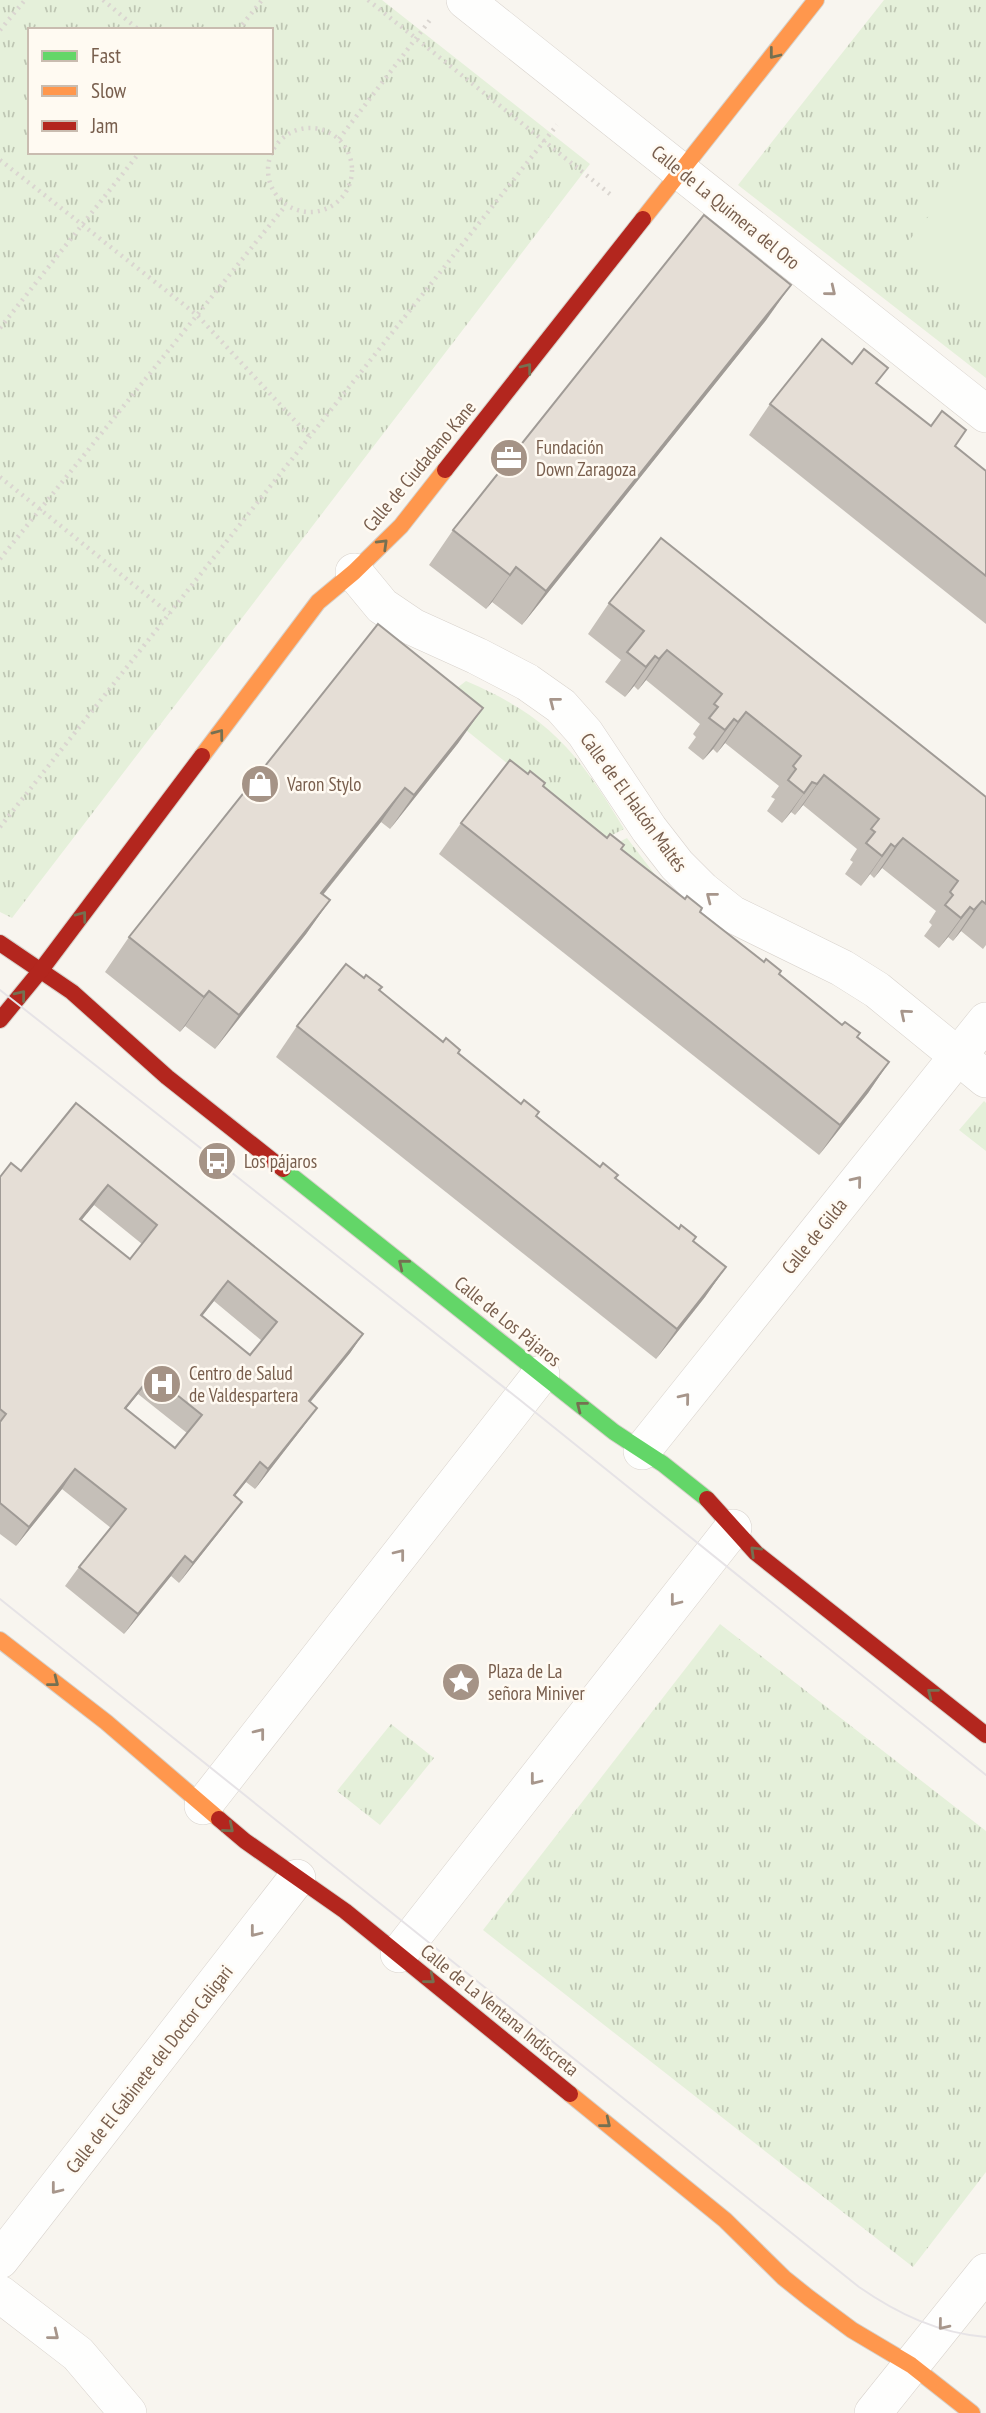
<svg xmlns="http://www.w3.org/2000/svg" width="986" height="2413" viewBox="0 0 986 2413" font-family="'PT Sans Narrow',sans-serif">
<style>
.grass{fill:url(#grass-tufts);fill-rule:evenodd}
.garden{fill:#e5f0da}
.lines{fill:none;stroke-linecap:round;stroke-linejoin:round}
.street-casing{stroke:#d8d2cc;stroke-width:38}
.fast-casing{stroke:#d6d1ca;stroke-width:18}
.slow-casing{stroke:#d6d1ca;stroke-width:18}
.jam-casing{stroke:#d6d1ca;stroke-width:18}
.path{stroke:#dad5d0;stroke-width:4.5;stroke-dasharray:2 5;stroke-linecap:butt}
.street{stroke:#fefefd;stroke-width:37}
.fast{stroke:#63d668;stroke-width:16}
.slow{stroke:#ff974d;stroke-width:16}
.jam{stroke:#b3261e;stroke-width:16}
.tram{stroke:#e6e3e6;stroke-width:2}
.wall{fill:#c5bfb8;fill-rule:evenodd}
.shaded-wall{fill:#a09b96}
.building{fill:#e5ded6;stroke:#a09b96;stroke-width:2;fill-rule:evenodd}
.oneway{stroke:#757051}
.oneway2{stroke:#a7968b}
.labels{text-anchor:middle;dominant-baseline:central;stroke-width:5;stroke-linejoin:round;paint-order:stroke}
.street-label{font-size:19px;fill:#785e4d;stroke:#fffaf2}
.poi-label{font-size:19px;fill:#785e4d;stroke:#fffaf2;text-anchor:start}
</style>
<defs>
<pattern id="grass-tufts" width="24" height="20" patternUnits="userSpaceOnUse" patternTransform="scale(1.75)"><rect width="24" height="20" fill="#e5f0da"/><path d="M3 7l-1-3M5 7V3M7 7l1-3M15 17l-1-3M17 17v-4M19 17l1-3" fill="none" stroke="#bec6b3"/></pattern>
</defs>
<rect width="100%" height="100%" fill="#f8f5ef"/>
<g class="grass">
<path d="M0,0H382L590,164L12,918L0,912ZM30,30H271V152H30Z"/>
<path d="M884,0H986V378L738,185Z"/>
<path d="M466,681C549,716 579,754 624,829L602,840L435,705Z"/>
<path d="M627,838L656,876L678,898L611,846Z"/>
<path d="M984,1101L986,1103V1151L959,1130Z"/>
<path d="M720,1624L986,1831V2172L913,2267L483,1930Z"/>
<path d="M391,1724L434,1758L380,1825L337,1791Z"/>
</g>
<path class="garden" d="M986,145V322L899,253Z"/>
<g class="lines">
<defs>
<g id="street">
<path d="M465,0L986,414"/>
<path d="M354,572L382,606L413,627L477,656L527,682L561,706L585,733L649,829L677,865L702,890L732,914L842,968L877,990L986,1079"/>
<path d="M642,1451L986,1021"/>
<path d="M203,1806L541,1374"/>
<path d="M399,1954L733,1528"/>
<path d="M0,2260L297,1878"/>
<path d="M0,2294L78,2354L128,2413"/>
<path d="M873,2413L986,2272"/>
</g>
<path id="fast" d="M283,1169L614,1432L663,1464L707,1499"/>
<g id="slow">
<path d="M643,219L816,0"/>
<path d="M202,756L318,602L354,572L401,526L445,470"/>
<path d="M0,1640L106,1722L219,1819"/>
<path d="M570,2094L725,2220L784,2278L809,2298L852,2330L911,2365L972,2413"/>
</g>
<g id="jam">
<path d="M445,470L643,219"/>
<path d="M0,943L72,992L167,1077L283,1169"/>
<path d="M0,1020L41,970L202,756"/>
<path d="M707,1499L756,1553L986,1735"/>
<path d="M219,1819L245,1841L345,1911L570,2094"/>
</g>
</defs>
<use href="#street" class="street-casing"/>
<use href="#fast" class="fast-casing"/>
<use href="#slow" class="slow-casing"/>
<use href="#jam" class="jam-casing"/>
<g class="path">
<path d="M103,0L139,30"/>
<path d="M368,0L610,194"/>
<path d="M0,30L25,0"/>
<path d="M238,30L262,0"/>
<circle cx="310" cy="170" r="42"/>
<path d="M271,139L277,143"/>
<path d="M339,139L430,20"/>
<path d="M0,160L197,315L311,438"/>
<path d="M0,328L140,152"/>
<path d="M0,477L170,614"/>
<path d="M0,559L286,205"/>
<path d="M0,827L557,125"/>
</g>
<use href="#street" class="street"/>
<use href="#fast" class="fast"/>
<use href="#slow" class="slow"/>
<use href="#jam" class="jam"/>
<g class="tram">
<path d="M0,990L520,1400L986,1775"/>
<path d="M0,1599L859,2287C898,2314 938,2333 986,2337"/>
</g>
</g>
<g class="wall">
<path d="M767,319L522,625L492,602L486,609L429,565L453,530Z"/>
<path d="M877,384L986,471V624L749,435L770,404Z"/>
<path d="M609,603L986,797V945L983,949L961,931L953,941L948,937L939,948L924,936L932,925L929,922L936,911L882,868L874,878L870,874L861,886L845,874L853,862L850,860L857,849L803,805L795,815L791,812L782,823L767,811L775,799L771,797L779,786L725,743L717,753L713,749L703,760L688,748L696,737L693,734L700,724L646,680L638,690L634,686L625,697L605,682L621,660L588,634Z"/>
<path d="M459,742L390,829L381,822L323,895L330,900L306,934L215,1049L185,1026L180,1032L105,972L129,937Z"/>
<path d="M543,786L889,1062L868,1093L819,1155L439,854L461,823Z"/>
<path d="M379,990L726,1267L705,1297L656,1359L276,1057L297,1026Z"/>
<path d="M76,1103L363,1334L350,1353L310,1402L303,1427L255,1489L246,1482L235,1496L228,1521L179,1583L171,1576L124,1634L65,1586L79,1567L111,1528L62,1489L16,1546L0,1534V1177L21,1171ZM94,1205L142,1244L130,1259L81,1220ZM214,1301L262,1341L250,1355L202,1316ZM138,1394L187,1433L175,1448L126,1409Z"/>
</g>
<g class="shaded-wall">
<path d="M791,285L767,319L522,625L546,591Z"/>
<path d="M516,567L492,602L486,609L510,575Z"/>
<path d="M667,650L646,680L638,690L659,659Z"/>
<path d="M655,656L634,686L625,697L646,667Z"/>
<path d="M483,708L459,742L390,829L414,795Z"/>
<path d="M746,712L725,743L717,753L738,722Z"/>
<path d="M734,719L713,749L703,760L725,730Z"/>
<path d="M824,775L803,805L795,815L817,784Z"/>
<path d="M812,782L791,812L782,823L804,793Z"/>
<path d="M405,788L381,822L297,927L321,893Z"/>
<path d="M903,838L882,868L874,878L895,847Z"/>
<path d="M891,844L870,874L861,886L882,856Z"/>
<path d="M330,900L306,934L215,1049L239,1015Z"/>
<path d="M982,901L961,931L953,941L974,910Z"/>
<path d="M970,907L948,937L939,948L961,918Z"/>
<path d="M209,991L185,1026L180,1032L204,997Z"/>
<path d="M889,1062L868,1093L819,1155L840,1125Z"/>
<path d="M108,1185L94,1205L66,1239L80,1219Z"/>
<path d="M726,1267L705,1297L656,1359L677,1329Z"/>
<path d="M228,1281L214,1301L187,1335L201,1315Z"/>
<path d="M363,1334L350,1353L295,1421L309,1401Z"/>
<path d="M152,1375L138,1394L111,1427L125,1408Z"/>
<path d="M317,1408L303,1427L255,1489L268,1469Z"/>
<path d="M260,1462L246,1482L220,1514L234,1495Z"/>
<path d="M75,1469L62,1489L16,1546L29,1527Z"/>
<path d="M242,1502L228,1521L179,1583L193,1563Z"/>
<path d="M185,1556L171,1576L124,1634L138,1614Z"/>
</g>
<g class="building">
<path d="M704,215L791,285L546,591L516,567L510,575L453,530Z"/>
<path d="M822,339L852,364L864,349L888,368L876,383L931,426L942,411L966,430L955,446L986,471V576L770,404Z"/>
<path d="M661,538L986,797V904L982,901L974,910L970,907L961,918L945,905L953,895L950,892L958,881L903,838L895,847L891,844L882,856L866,843L875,832L871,829L879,819L824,775L817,784L812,782L804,793L788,780L796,769L793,766L801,756L746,712L738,722L734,719L725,730L709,718L718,707L714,704L722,694L667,650L659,659L655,656L646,667L627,652L644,631L609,603Z"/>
<path d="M378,624L483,708L414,795L405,788L321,893L330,900L239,1015L209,991L204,997L129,937Z"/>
<path d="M510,760L528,774L530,771L545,783L543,786L607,838L610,834L624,845L621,849L685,899L687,896L702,908L700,912L764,962L766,959L781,971L779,974L842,1025L845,1022L860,1033L857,1037L889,1062L840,1125L461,823Z"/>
<path d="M346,964L364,978L366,975L382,987L379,990L443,1042L446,1038L460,1050L458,1053L521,1104L524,1100L539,1112L536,1116L600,1167L603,1163L618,1175L615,1178L679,1229L681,1225L696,1237L693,1241L726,1267L677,1329L297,1026Z"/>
<path d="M76,1103L363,1334L309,1401L317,1408L268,1469L260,1462L234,1495L242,1502L193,1563L185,1556L138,1614L79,1567L126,1509L75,1469L29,1527L0,1503V1422L6,1414L0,1409V1177L11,1163L21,1171ZM108,1185L157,1225L130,1259L80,1219ZM228,1281L277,1322L250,1355L201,1315ZM152,1375L202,1415L175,1448L125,1408Z"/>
</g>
<defs><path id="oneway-chevron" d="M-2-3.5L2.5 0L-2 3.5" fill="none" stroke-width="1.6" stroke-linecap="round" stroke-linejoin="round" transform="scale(1.75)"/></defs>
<g class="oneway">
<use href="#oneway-chevron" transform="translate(774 54) rotate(128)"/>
<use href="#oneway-chevron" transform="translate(527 368) rotate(-52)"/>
<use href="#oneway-chevron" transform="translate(383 544) rotate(-44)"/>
<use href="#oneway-chevron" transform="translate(219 734) rotate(-53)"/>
<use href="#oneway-chevron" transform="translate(82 916) rotate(-53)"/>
<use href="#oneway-chevron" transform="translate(21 995) rotate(-51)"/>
<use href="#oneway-chevron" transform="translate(403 1264) rotate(-141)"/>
<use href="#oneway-chevron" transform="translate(581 1406) rotate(-142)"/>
<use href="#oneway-chevron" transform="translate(755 1551) rotate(-136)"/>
<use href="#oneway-chevron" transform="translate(54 1682) rotate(38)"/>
<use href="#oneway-chevron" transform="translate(932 1693) rotate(-142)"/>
<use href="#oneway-chevron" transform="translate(229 1828) rotate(40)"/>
<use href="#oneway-chevron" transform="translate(430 1979) rotate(39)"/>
<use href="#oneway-chevron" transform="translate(606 2123) rotate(39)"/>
</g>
<g class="oneway2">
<use href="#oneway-chevron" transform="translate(831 291) rotate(39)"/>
<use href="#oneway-chevron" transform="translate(554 702) rotate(-142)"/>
<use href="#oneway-chevron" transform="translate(711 897) rotate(-142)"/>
<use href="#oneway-chevron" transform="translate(905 1014) rotate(-140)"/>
<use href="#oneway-chevron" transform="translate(857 1181) rotate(-51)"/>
<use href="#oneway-chevron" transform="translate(685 1398) rotate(-51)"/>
<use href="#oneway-chevron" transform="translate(400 1554) rotate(-52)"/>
<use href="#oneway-chevron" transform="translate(675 1601) rotate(128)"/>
<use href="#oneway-chevron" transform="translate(260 1733) rotate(-52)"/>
<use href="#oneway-chevron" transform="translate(535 1780) rotate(128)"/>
<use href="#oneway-chevron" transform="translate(255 1932) rotate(128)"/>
<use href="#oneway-chevron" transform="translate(56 2189) rotate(128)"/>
<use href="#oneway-chevron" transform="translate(943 2325) rotate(129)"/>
<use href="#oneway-chevron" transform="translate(54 2335) rotate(39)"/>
</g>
<defs>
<symbol id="office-disc" viewBox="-11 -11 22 22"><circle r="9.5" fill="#a59386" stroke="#fffaf2"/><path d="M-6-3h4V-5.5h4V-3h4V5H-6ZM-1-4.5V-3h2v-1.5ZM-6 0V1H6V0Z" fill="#fff"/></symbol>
<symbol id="shop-disc" viewBox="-11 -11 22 22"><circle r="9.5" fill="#a59386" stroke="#fffaf2"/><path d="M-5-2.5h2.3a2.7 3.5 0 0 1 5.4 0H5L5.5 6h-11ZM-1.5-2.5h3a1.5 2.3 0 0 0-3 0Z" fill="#fff"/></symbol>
<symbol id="bus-disc" viewBox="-11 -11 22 22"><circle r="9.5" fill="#a59386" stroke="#fffaf2"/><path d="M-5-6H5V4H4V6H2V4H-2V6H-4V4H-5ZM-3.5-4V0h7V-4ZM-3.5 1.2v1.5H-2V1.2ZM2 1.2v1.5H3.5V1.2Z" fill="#fff"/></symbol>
<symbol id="hospital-disc" viewBox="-11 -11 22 22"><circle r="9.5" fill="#a59386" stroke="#fffaf2"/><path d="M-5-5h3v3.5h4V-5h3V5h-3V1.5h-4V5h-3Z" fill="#fff"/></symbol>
<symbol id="sight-disc" viewBox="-11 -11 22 22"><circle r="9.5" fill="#a59386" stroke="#fffaf2"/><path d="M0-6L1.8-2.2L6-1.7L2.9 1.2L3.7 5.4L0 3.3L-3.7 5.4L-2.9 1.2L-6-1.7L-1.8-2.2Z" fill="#fff"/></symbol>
</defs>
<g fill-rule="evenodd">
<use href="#office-disc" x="487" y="436" width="44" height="44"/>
<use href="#shop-disc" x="238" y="762" width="44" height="44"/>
<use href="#bus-disc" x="195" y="1139" width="44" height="44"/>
<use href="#hospital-disc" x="140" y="1362" width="44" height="44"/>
<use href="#sight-disc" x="439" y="1660" width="44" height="44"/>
</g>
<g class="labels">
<g class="street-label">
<text transform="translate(726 207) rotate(39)">Calle de La Quimera del Oro</text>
<text transform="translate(419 466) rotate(-50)">Calle de Ciudadano Kane</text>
<text transform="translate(634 802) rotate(54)">Calle de El Halcón Maltés</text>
<text transform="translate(814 1236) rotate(-51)">Calle de Gilda</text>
<text transform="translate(508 1321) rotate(39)">Calle de Los Pájaros</text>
<text transform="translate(500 2010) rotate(39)">Calle de La Ventana Indiscreta</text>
<text transform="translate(149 2069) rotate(-52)">Calle de El Gabinete del Doctor Caligari</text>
</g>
<g class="poi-label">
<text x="536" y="447">Fundación<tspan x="536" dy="22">Down Zaragoza</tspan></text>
<text x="287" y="784">Varon Stylo</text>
<text x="244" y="1161">Los pájaros</text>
<text x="189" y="1373">Centro de Salud<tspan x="189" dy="22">de Valdespartera</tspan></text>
<text x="488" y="1671">Plaza de La<tspan x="488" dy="22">señora Miniver</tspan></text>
</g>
</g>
<rect x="28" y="28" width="245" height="126" fill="#fffaf2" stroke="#c9bcb0" stroke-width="2"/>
<rect x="42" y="51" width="35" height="10" fill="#63d668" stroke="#c9bcb0" stroke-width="2"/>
<text x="91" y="63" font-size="21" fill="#785e4d">Fast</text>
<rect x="42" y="86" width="35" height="10" fill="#ff974d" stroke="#c9bcb0" stroke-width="2"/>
<text x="91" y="98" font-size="21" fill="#785e4d">Slow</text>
<rect x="42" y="121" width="35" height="10" fill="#b3261e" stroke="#c9bcb0" stroke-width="2"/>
<text x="91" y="133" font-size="21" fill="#785e4d">Jam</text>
</svg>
